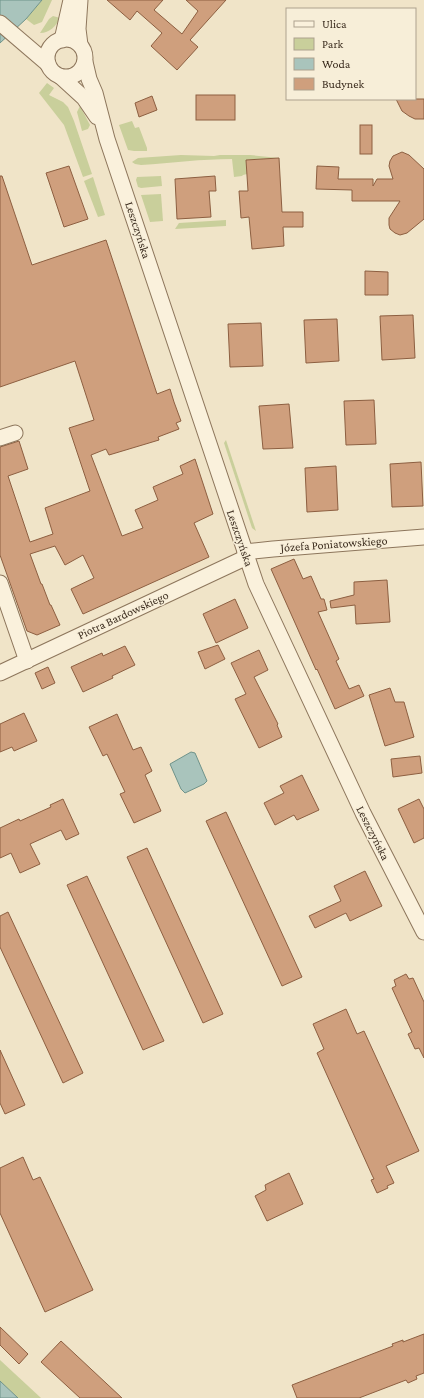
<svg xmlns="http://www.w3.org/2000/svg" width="424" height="1398" viewBox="0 0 424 1398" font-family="'Crimson Pro',serif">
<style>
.green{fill:#c9cf9b}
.water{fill:#a9c4bc;stroke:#6f938a}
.building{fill:#cf9f7d;stroke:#8d5f41}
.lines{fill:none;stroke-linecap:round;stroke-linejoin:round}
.minor-casing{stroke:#8d765c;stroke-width:17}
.minor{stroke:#faf1dc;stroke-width:15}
.labels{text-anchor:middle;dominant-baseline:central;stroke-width:3;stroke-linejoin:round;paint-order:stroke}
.street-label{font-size:12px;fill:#3d2e20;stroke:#f7eed8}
</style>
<rect width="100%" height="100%" fill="#f0e4c8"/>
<g class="green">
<path d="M42,0H52L42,22L34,25L26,19Z"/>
<path d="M53,16L60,18C56,26 50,33 40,33L49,19Z"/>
<path d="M47,83L54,88L49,95L63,102L68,107L74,121L92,174L83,177L64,125L39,93Z"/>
<path d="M80,106L90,125L88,129L82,131L77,112Z"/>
<path d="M132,121L135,128L139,127L147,148V151H134L128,150L119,125Z"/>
<path d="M181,155L214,156L220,155H250L279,158L246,160L247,174L243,175L242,176L234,177L232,159C202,159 172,163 141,165L135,164L132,162L138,158Z"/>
<path d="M161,176L162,186L141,188L138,187L136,180L137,177Z"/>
<path d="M93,177L105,215L98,217L84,181Z"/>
<path d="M161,194L163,221L150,222L141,195Z"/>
<path d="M226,220V226L175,229L179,223Z"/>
<path d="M226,440L256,531L252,528L224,443Z"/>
<path d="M0,1360L41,1398H18L0,1381Z"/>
</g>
<g class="water">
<path d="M0,0H42L26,19L0,43Z"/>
<path d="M191,752L195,753L207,781L204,784L185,793L181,789L170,764Z"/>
<path d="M0,1381L18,1398H0Z"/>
</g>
<g class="building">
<path d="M107,0H163L154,10L182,34L198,11L186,0H226L190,40L198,47L177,70L151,46L162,33L137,11L130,20Z"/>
<rect x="196" y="95" width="39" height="25"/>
<path d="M152,96L157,110L139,117L135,103Z"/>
<path d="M396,99H424V119H415L409,116L402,111Z"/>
<rect x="360" y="125" width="12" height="29"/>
<path d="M402,152L409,155L424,169V219L407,233L400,235L395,233L390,229L389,225V218L400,201H352V190L316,189L317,166L339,167L338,179H373V186L377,179H393L389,166L390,161L393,156Z"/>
<path d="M279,158L282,212H303V227H283L284,246L252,249L249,217L241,218L239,191H248L246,160Z"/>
<path d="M69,166L88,219L64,227L46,173Z"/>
<path d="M0,176H2L32,265L106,240L157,394L170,389L174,402L181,421L176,423L179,429L158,437L159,440L109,455L106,449L91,455L122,536L143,528L135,510L158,500L153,487L183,474L180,466L195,459L213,514L194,523L209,557L83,614L71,589L94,578L83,555L65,565L55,546L30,554L41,584H42L50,605H51L60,625L37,635L27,631L0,555V447L19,441L28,469L8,476L30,542L53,534L45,508L90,491L69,428L94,420L75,361L0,387Z"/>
<path d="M215,176L216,191H209L211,217L177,219L175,179Z"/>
<path d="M365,271L388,272V295H365Z"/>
<path d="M413,315L415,358L382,360L380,316Z"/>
<path d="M337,319L339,361L306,363L304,320Z"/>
<path d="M261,323L263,366L230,367L228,324Z"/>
<path d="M374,400L376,444L346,445L344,401Z"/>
<path d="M289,404L293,448L263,449L259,406Z"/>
<path d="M421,462L423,506L392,507L390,464Z"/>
<path d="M336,466L338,510L307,512L305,468Z"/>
<path d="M294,559L303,579L311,576L321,599H324L327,610L318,612L339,659L336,661L349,689L359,685L364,696L335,709L317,669L316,670L271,569Z"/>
<path d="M387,580L390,622L356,624L355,605L331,608L330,601L354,595V582Z"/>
<path d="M235,599L248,628L216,643L203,614Z"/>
<path d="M218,645L225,659L205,669L198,652Z"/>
<path d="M125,646L135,665L112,676L113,678L83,692L71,667L102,653L103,656Z"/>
<path d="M259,650L268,670L254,677L278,724L277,725L282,737L259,748L235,699L246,694L231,663Z"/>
<path d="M48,667L55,683L42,689L35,673Z"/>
<path d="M390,688L395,702H404L414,737L385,746L369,695Z"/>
<path d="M24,713L37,741L14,751L12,747L0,752V724Z"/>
<path d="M117,714L133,750L141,747L152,771L145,775L161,811L134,823L120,794L125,792L107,754L103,756L89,727Z"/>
<path d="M420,756L422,773L393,777L391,759Z"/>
<path d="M302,775L319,810L297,820L294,815L275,825L264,803L284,793L280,786Z"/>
<path d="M63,799L79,834L66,840L61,830L30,844L40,864L20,873L11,853L0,858V828L19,819L20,821L51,807L50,805Z"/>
<path d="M419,799L424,809V838L414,843L398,809Z"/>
<path d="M226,812L302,977L282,986L206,821Z"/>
<path d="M147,848L223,1014L203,1023L127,857Z"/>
<path d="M365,871L382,906L350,921L346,913L315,928L309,916L341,901L334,886Z"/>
<path d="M87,876L164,1041L143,1050L67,885Z"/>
<path d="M8,912L83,1073L63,1083L0,947V916Z"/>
<path d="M406,974L409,979L413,978L424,1002V1058L419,1048L415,1049L408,1034L412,1032L392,988L396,986L394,980Z"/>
<path d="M346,1009L357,1034L364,1031L419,1151L386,1166L394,1183L387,1186L388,1188L377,1193L371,1180L374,1179L372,1175L317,1053L324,1049L313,1024Z"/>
<path d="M0,1050L25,1105L5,1114L0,1103Z"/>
<path d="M23,1157L33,1180L40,1177L93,1290L45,1312L0,1213V1168Z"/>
<path d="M289,1173L303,1204L267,1221L255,1196L266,1190L265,1185Z"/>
<path d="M0,1327L28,1354L19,1364L0,1345Z"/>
<path d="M424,1334V1373L416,1376L417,1379L408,1383L406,1380L359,1398H297L292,1385L393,1346L392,1344L403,1340V1342Z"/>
<path d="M61,1341L122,1398H80L41,1362Z"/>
</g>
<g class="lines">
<defs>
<g id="minor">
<path d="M80,0L78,29L80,45"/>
<path d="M0,23L48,64"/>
<circle cx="66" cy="58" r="19"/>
<path d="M62,40L71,0"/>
<path d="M85,62L89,79L95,93L107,139L256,584L363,813L424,932"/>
<path d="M61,77L84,98L97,117"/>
<path d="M0,438L15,433"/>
<path d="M245,552L273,549L424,537"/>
<path d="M0,583L27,661"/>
<path d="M0,673L247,557"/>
</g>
</defs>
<use href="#minor" class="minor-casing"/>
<use href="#minor" class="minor"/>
</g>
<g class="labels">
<g class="street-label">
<text transform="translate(138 230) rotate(72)">Leszczyńska</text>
<text transform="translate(240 538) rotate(71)">Leszczyńska</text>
<text transform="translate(334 544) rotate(-4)">Józefa Poniatowskiego</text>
<text transform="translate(123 615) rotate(-25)">Piotra Bardowskiego</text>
<text transform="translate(373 833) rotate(63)">Leszczyńska</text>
</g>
</g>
<rect x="286" y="8" width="130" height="92" fill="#f7eed8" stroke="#ada18e"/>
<rect x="294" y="21" width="20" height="6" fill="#faf1dc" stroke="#ada18e"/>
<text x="322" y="28" font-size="12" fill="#3d2e20">Ulica</text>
<rect x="294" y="38" width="20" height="12" fill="#c9cf9b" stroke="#ada18e"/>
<text x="322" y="48" font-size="12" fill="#3d2e20">Park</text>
<rect x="294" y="58" width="20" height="12" fill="#a9c4bc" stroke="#ada18e"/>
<text x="322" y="68" font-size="12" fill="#3d2e20">Woda</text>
<rect x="294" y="78" width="20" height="12" fill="#cf9f7d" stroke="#ada18e"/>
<text x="322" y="88" font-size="12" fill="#3d2e20">Budynek</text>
</svg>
